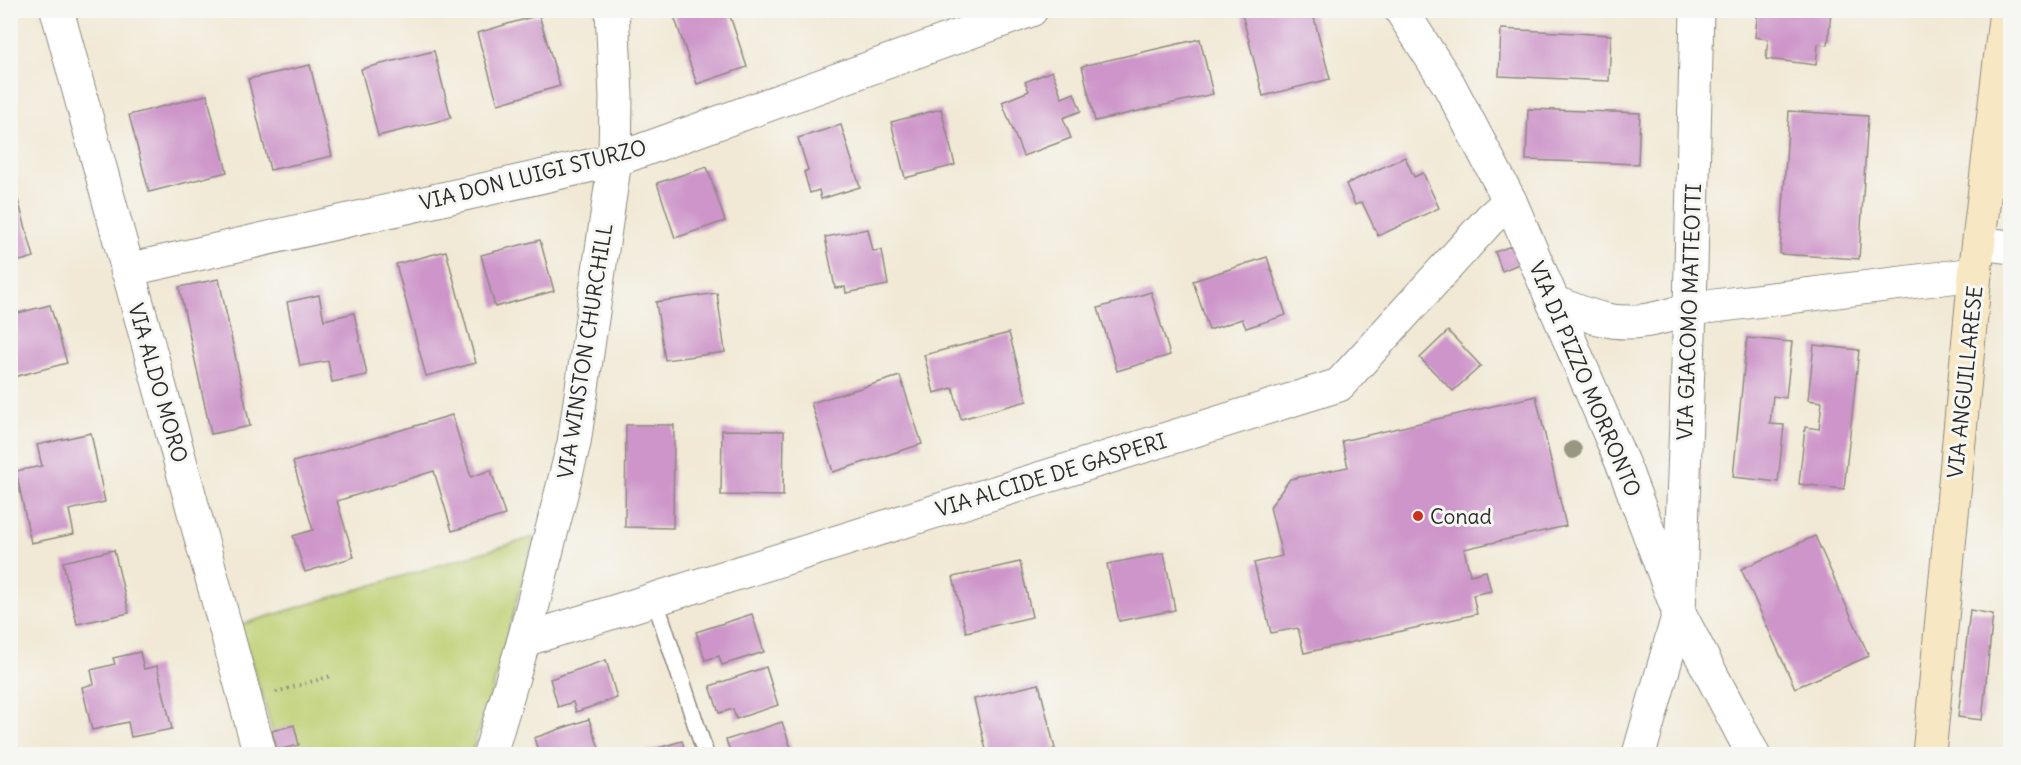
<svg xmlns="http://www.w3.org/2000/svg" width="2021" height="765" viewBox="0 0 2021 765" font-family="Delius,sans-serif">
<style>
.green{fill:#becf72;stroke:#747d4e;stroke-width:1.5}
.building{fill:#cd95c9}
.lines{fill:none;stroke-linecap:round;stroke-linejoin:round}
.service-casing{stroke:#8e8a80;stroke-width:19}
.minor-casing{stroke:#8e8a80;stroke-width:35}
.secondary-casing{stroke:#8e8a80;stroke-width:35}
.path{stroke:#8e8a80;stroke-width:4;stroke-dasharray:1.5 4.5;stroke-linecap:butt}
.service{stroke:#fff;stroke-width:16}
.minor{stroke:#fff;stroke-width:33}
.secondary{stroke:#f8e7c3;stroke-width:33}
.tree{fill:#989781}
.poi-dot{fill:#c8321e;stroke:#f6f6f2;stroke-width:2}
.labels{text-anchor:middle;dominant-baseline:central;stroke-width:6;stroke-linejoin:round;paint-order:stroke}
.street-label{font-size:21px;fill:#2b2b2b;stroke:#f6f6f2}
.poi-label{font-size:21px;fill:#2b2b2b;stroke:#f6f6f2;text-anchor:start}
</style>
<rect width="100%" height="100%" fill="#f6f6f2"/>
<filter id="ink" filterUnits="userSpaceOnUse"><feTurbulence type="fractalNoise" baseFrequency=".0167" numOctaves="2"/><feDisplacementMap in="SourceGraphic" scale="12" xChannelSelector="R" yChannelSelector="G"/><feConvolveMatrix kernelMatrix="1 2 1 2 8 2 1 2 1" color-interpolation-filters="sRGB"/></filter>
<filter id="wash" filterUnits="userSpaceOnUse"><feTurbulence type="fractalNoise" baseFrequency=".008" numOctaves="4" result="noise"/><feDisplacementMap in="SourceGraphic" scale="24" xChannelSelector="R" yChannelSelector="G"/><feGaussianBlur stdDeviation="1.35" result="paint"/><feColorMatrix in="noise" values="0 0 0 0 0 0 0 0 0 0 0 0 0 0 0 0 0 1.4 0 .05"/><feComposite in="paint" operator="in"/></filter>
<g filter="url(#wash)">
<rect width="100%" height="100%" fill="#f1e9d5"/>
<path class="green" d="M534,537L493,688L471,754H278L264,701L239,625Z"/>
<g id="blocks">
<g class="building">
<path d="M222,10H240V11L223,16Z"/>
<path d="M672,10H728L747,67L697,84Z"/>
<path d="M1256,10H1312L1330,79L1263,96L1242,14Z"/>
<path d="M1758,10H1831L1828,45L1818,44L1816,65L1766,59L1768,39L1755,37Z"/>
<path d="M539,15L560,86L498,104L477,33Z"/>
<path d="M1501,29L1611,35L1609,81L1499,76Z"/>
<path d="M1200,39L1213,94L1095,121L1082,66Z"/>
<path d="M434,51L451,118L378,136L361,69Z"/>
<path d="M310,65L332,156L270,170L248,79Z"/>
<path d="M1052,71L1062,98L1074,93L1081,111L1063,118L1071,138L1023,156L1002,102L1029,91L1025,82Z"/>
<path d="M207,95L227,172L149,192L129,115Z"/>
<path d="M941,109L955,165L905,178L891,122Z"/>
<path d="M1528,109L1640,113L1638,164L1526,160Z"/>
<path d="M1789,111L1868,116L1859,259L1780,254Z"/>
<path d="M841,125L860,187L821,199L819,190L810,193L804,172L808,170L798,138Z"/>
<path d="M1405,157L1414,177L1423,173L1439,208L1378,236L1362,202L1355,205L1346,184Z"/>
<path d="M707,167L725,221L675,238L657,183Z"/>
<path d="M14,186L34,257L10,264V187Z"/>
<path d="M868,229L873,251L882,250L888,285L846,293L845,287L835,288L825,237Z"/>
<path d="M540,240L554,291L495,307L481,255Z"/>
<path d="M1514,245L1521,263L1502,271L1495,252Z"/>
<path d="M446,251L476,363L426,376L396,264Z"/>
<path d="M1267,257L1286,315L1246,328L1242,319L1209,330L1193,281Z"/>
<path d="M219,279L250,426L211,434L179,287Z"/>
<path d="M1151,292L1170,355L1117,371L1098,308Z"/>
<path d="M717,293L725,352L665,360L656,302Z"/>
<path d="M319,295L324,320L354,313L367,375L332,382L328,361L300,366L287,302Z"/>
<path d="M50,305L67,363L10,378V315Z"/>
<path d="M1448,331L1481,366L1453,391L1420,358Z"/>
<path d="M1009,333L1027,401L961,419L953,388L934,393L924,355Z"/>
<path d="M1747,338L1792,342L1786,398L1773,396L1770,424L1784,425L1778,482L1733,477Z"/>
<path d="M1814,345L1859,350L1844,489L1799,484L1805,427L1819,429L1822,402L1808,400Z"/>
<path d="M900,376L922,444L833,472L811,403Z"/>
<path d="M1536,396L1566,526L1464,549L1470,575L1486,571L1491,591L1473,595L1477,614L1304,653L1298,628L1271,633L1254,563L1282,556L1270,507L1290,479L1348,467L1342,441Z"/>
<path d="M452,415L471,477L491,470L505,515L452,531L434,471L337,501L354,557L305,572L293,536L313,530L293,462Z"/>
<path d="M626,425H674L673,528L625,527Z"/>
<path d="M722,430L784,431L783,496L721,495Z"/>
<path d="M91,433L105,502L69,510L74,534L31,543L16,471L42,466L37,445Z"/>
<path d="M1815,536L1869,656L1795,688L1741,569Z"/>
<path d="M114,550L129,613L77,624L63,562Z"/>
<path d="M1164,553L1175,610L1119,621L1107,564Z"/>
<path d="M1020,562L1032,617L966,632L953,577Z"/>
<path d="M1970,610L1993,614L1982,720L1958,717Z"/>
<path d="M752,614L764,652L722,665L719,656L705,660L696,632Z"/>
<path d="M140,652L144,669L157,666L172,729L131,737L128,722L92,730L82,687L94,684L91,670L115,664L113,658Z"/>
<path d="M606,660L617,698L576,712L573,702L558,707L550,679Z"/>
<path d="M766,667L778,705L736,719L733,709L719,713L710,686Z"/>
<path d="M1039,684L1055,749L1031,754H987L974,699Z"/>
<path d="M589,719L601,754H539L534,738Z"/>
<path d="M782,722L793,754H731L726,740Z"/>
<path d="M294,725L299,745L277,750L272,731Z"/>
<path d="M682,741L686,754H638Z"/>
</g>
</g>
</g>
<g filter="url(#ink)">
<use href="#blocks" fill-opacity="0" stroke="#8e8a80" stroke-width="1.5"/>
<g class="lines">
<defs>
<path id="service" d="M655,600L704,749"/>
<g id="minor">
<path d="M57,10L260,754"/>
<path d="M1401,10L1449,85L1510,201L1626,472L1679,613L1753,754"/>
<path d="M1979,243L2010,247"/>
<path d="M127,270L615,160L1031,10"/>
<path d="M1553,302C1569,308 1586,315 1602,319C1632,327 1662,318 1690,309L1975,274"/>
<path d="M524,640L1339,385L1490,219L1510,201"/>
<path d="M490,754L524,640L574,443L615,160L616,96L612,10"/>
<path d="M1639,754L1679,613L1690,309L1697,10"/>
</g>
<path id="secondary" d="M1929,754L1975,274L2006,10"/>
</defs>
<use href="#service" class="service-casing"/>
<use href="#minor" class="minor-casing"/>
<use href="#secondary" class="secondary-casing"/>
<path class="path" d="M276,692L331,676"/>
<use href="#service" class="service"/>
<use href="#minor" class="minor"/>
<use href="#secondary" class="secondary"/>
</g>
<circle class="tree" cx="1573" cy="450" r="9"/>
</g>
<circle class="poi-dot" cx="1418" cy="516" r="6"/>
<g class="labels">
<g class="street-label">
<text transform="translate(533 175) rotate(-14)">VIA DON LUIGI STURZO</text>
<text transform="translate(1689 312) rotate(-88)">VIA GIACOMO MATTEOTTI</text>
<text transform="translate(585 351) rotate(-81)">VIA WINSTON CHURCHILL</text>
<text transform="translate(1585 379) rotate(67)">VIA DI PIZZO MORRONTO</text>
<text transform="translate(1965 382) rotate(-84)">VIA ANGUILLARESE</text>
<text transform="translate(158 383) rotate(74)">VIA ALDO MORO</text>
<text transform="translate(1051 475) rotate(-17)">VIA ALCIDE DE GASPERI</text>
</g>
<g class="poi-label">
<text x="1430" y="516">Conad</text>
</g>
</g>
<rect width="2021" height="765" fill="none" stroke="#f6f6f2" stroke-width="36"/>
</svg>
